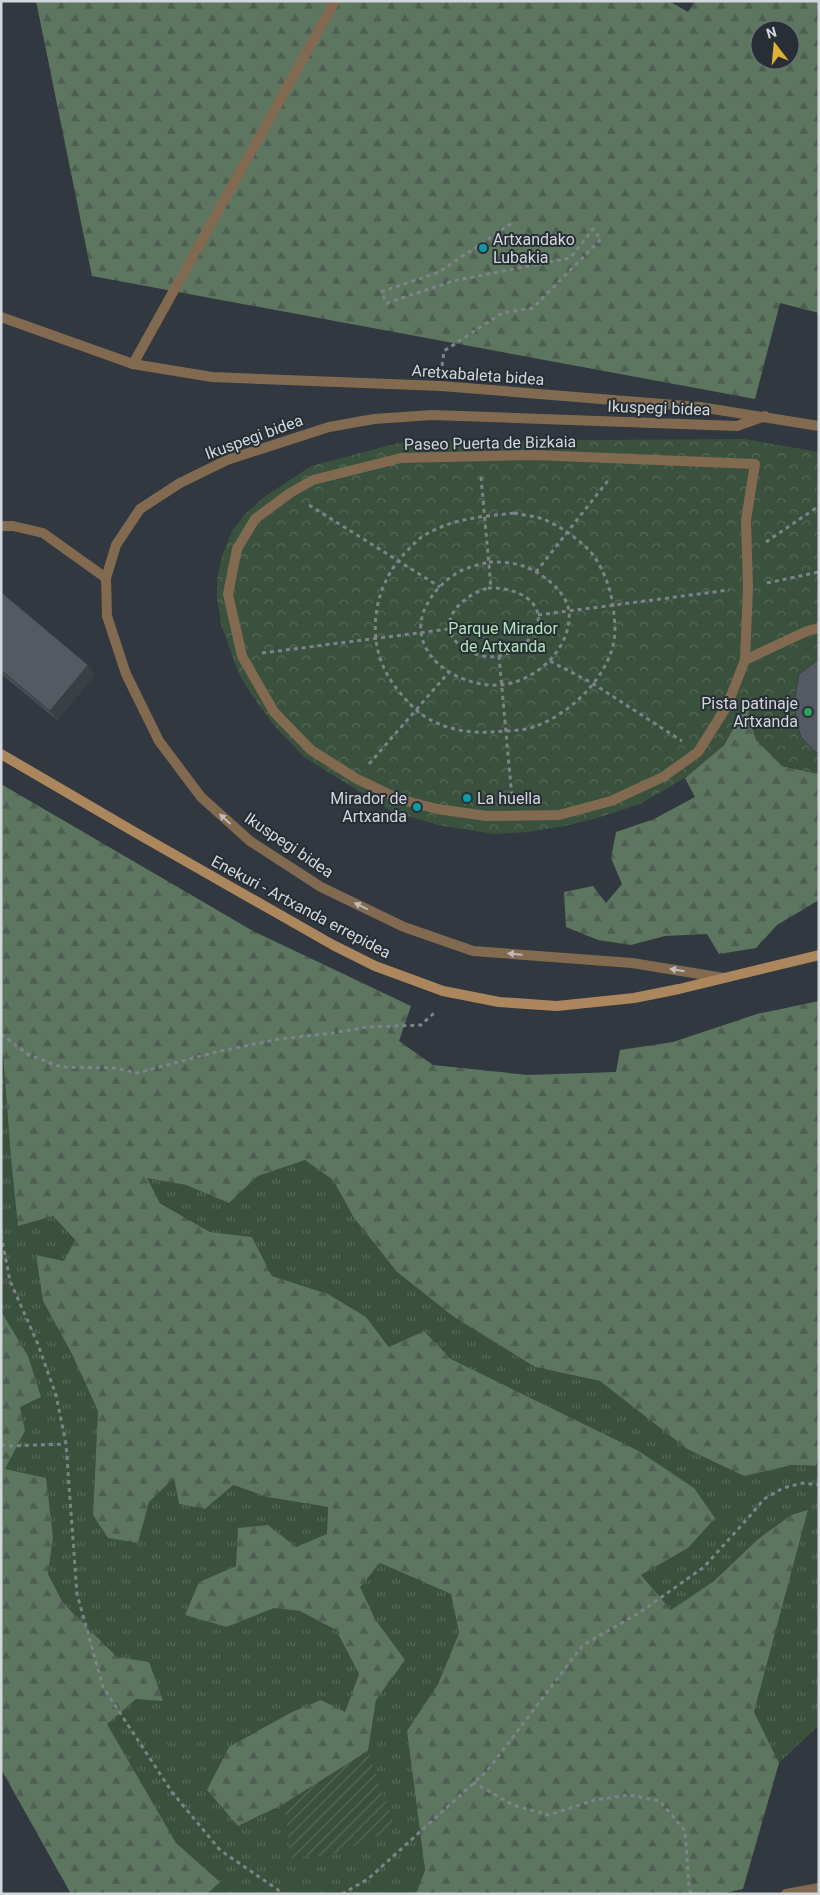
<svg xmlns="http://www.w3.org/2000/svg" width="820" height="1895" viewBox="0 0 820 1895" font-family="Roboto,sans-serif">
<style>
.grass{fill:url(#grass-tufts)}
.forest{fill:url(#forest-firs);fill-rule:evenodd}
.park{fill:url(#park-crowns)}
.garden{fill:url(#garden-furrows)}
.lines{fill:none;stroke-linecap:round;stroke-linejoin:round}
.path{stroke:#7d8389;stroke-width:3;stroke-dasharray:4 4;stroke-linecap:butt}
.lane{stroke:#826a51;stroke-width:10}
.street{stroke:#826a51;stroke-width:10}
.secondary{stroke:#ac865d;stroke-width:10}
.wall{fill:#474d54}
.shaded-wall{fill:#3a3f45}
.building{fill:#535a62;stroke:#3a3f45}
.oneway{fill:#bebcb8}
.culture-dot{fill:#0f9aa8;stroke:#272e35;stroke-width:2}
.leisure-dot{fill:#2e9e5b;stroke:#272e35;stroke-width:2}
.labels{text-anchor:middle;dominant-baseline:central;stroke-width:4;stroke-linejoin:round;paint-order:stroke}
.poi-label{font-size:16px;fill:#d2d7db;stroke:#272e35;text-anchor:start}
.street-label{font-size:16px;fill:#d2d7db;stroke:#272e35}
.park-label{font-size:16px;fill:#b2e3b8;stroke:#272e35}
</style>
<defs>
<pattern id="grass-tufts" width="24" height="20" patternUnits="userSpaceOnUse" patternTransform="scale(1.25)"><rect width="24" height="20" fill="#3a513e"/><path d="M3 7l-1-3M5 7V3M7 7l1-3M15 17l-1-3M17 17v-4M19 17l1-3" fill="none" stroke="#566959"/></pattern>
<pattern id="forest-firs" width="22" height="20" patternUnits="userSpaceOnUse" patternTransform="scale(1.25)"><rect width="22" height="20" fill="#5c765f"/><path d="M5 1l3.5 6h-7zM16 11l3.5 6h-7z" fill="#4f5e52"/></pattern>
<pattern id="park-crowns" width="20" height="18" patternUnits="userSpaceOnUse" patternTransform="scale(1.25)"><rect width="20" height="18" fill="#3a513e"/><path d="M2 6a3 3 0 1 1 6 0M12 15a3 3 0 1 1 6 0" fill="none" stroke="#566959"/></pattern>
<pattern id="garden-furrows" width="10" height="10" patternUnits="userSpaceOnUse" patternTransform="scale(1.25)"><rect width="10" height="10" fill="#3a513e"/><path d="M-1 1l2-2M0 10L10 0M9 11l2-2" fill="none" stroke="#566959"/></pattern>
</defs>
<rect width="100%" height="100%" fill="#31383f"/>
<g class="grass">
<path d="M3,1053L11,1159L19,1225L53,1216L75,1241L64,1261L36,1255L43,1301L72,1354L98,1411L93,1515L108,1538L138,1543L149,1502L174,1477L179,1504L205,1509L232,1485L267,1497L328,1507L327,1534L296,1547L268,1525L236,1566L199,1582L227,1627L274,1608L300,1611L336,1630L359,1674L345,1712L238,1826L284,1804L292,1858L327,1856L394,1825L368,1751L376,1700L404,1659L375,1619L359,1586L380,1563L451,1594L459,1633L438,1684L407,1731L425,1870L416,1894H207L220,1882L176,1844L107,1724L136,1699L117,1657L63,1603L48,1574L53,1538L5,1469L25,1431L1,1313V1055Z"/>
<path d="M305,1159L333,1180L354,1218L397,1272L454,1317L535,1367L600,1381L687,1449L744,1476L792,1465L816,1466L819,1458V1725L779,1763L754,1712L808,1510L757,1540L714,1581L671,1610L641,1575L688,1548L637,1450L451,1359L424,1331L390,1347L366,1317L328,1294L272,1276L252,1237L210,1232L160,1202L146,1177L186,1185L229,1203L258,1176Z"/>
</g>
<g class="forest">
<path d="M36,1H669L688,12L695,1H819V313L780,303L755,399L92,276ZM760,30H790V60H760Z"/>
<path d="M751,696L782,766L819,774V900L777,925L756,948L719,954L707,934L665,936L631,945L598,940L566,927L564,892L593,886L606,903L622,884L611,858L616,832L654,819L695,797L685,778L724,745Z"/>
<path d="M1,784L253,931L411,1006L399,1041L433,1065L528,1075L616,1072L620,1050L673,1042L757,1014L819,1001V1458L816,1466L792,1465L744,1476L687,1449L600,1381L535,1367L454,1317L397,1272L354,1218L333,1180L305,1160L258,1176L229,1203L186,1185L147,1178L160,1203L210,1232L252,1237L272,1276L328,1294L366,1317L389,1347L424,1331L451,1359L637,1450L694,1488L715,1518L688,1548L641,1575L671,1610L714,1581L757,1540L791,1515L808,1510L754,1712L779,1763L743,1889L721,1894H416L425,1870L407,1731L438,1684L459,1633L451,1594L380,1563L360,1587L375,1619L405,1660L376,1700L368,1751L284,1804L238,1826L207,1790L229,1747L292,1712L321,1700L345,1712L359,1674L336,1630L300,1611L274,1608L227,1627L185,1615L199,1582L236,1566L238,1528L268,1525L296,1547L327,1534L328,1507L267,1497L233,1485L205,1509L179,1504L174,1478L149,1502L138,1543L108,1538L93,1515L98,1411L72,1354L43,1301L36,1255L64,1261L75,1240L53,1216L18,1226L11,1159L3,1054L1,1055Z"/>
<path d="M2,1313L28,1356L41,1397L20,1407L25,1431L5,1469L46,1478L53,1538L48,1574L63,1603L117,1657L149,1662L163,1701L136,1699L107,1724L176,1843L220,1882L207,1894H71L1,1769Z"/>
</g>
<path class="park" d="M744,439L819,452V774L782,766L756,740L748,716L751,697L724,745L685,778L640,804L594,819L565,826L528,832L494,834L438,825L391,811L304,757L276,728L251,694L238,672L221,624L217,599V580L222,556L232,531L245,514L264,497L311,466L406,441Z"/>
<path class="garden" d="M368,1751L394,1824L378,1836L327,1856L291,1858L284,1804Z"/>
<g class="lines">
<g class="path">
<path d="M442,366L444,351L502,313L533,308L601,239L593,229L570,258L453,281L387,303L381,292L439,272L512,223"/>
<path d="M481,477L491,588"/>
<path d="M309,505L440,587"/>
<path d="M514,513C523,515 534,516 543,519C560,526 577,538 590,551C599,562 606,577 610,591C613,604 615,618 615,632C613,674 570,715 533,727C520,731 505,731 492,732C465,734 434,727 414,708C402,696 390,682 383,666C366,626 378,578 409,549C414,544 418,539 423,536C453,518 480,517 514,513Z"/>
<path d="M766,542L819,506"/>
<path d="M489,562C500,562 512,562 523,566C541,572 567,591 569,612C572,649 534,683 499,685C468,687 425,667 421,632C418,609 438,584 457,573C467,567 478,565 489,562Z"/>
<path d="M536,572L610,478"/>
<path d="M767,583L819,572"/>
<path d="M488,588C505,587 535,594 538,615C541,636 516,653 499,656C489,658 478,656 469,651C429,630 457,597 488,588Z"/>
<path d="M538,615L729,590"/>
<path d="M262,653L449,629"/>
<path d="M499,656L512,798"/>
<path d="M550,661L592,683L682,741"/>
<path d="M369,764L449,672"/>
<path d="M1,1034L29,1055L61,1067L115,1068L137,1073L216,1052L279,1039L333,1033L367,1027L421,1025L434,1013"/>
<path d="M1,1235L10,1281L37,1342L56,1395L66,1444L77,1594L103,1687L172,1792L220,1850L284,1894"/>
<path d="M1,1445L8,1446L65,1444"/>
<path d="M473,1782L513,1805L549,1815L595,1800L629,1795L660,1801L685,1831L689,1886L691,1894"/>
<path d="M342,1894L368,1879L487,1771L583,1645L639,1613L704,1567L749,1517L764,1499L783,1488L803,1483L819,1485"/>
</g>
<path class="lane" d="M1,526H13L43,533L106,578"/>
<g class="street">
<path d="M1,317L133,364L212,377L441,386L700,407L819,426"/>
<path d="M133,364L335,1"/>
<path d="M745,660L748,587L746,520L755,464L534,455L401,458L313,480L290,493L255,519L237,549L228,594L242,656L274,712L311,750L357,779L399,799L437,809L487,816L559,815L611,801L663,777L698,752L727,706L745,660L807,631L819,628"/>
<path d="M724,978L632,963L473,951L404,927L321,887L250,841L201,797L159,741L126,674L107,616L106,578L116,545L140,509L180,483L227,460L329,427L374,419L432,415L737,426L765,416"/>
<path d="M786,1894L819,1888"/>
</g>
<path class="secondary" d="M1,754L138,834L333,945L375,966L443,991L499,1002L557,1006L634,998L679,989L819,955"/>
</g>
<g class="wall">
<path d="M1,592L88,665L95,675L57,720L1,674Z"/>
<path d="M819,659V756L816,755L801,737Z"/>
</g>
<path class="shaded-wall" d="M88,665L95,675L57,720L50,711Z"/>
<g class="building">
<path d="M1,592L88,665L50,711L1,670Z"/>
<path d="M819,659V754L814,751L801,737L796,721L795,697L799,674Z"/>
</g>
<defs><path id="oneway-solid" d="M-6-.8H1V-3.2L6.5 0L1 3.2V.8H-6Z" transform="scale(1.25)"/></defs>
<g class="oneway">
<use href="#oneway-solid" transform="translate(225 819) rotate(-138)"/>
<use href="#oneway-solid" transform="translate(361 906) rotate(-154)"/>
<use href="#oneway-solid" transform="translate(515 954) rotate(-175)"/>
<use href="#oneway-solid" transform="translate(677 970) rotate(-171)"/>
</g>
<g class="culture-dot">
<circle cx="483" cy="248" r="5"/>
<circle cx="467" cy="798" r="5"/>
<circle cx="417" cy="807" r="5"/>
</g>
<circle class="leisure-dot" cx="808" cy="712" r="5"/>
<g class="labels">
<g class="poi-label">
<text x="493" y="239">Artxandako<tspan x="493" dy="18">Lubakia</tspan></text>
<text x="798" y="703" text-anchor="end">Pista patinaje<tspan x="798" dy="18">Artxanda</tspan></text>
<text x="407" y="798" text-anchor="end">Mirador de<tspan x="407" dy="18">Artxanda</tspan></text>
<text x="477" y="798">La huella</text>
</g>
<g class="street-label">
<text transform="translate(478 375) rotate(4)">Aretxabaleta bidea</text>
<text transform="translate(659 408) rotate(2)">Ikuspegi bidea</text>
<text transform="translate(254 437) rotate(-20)">Ikuspegi bidea</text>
<text transform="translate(490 443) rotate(-1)">Paseo Puerta de Bizkaia</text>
<text transform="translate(289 845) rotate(34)">Ikuspegi bidea</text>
<text transform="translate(301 907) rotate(28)">Enekuri - Artxanda errepidea</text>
</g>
<g class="park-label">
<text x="503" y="628">Parque Mirador<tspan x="503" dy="18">de Artxanda</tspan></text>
</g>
</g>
<rect width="820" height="1895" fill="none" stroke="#d2d7db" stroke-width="5"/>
<g transform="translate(775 45) rotate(344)"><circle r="24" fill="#272e35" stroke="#6b7277"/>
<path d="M0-4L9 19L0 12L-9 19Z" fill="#dfb034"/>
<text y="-8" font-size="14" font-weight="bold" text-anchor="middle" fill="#d2d7db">N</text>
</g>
</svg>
